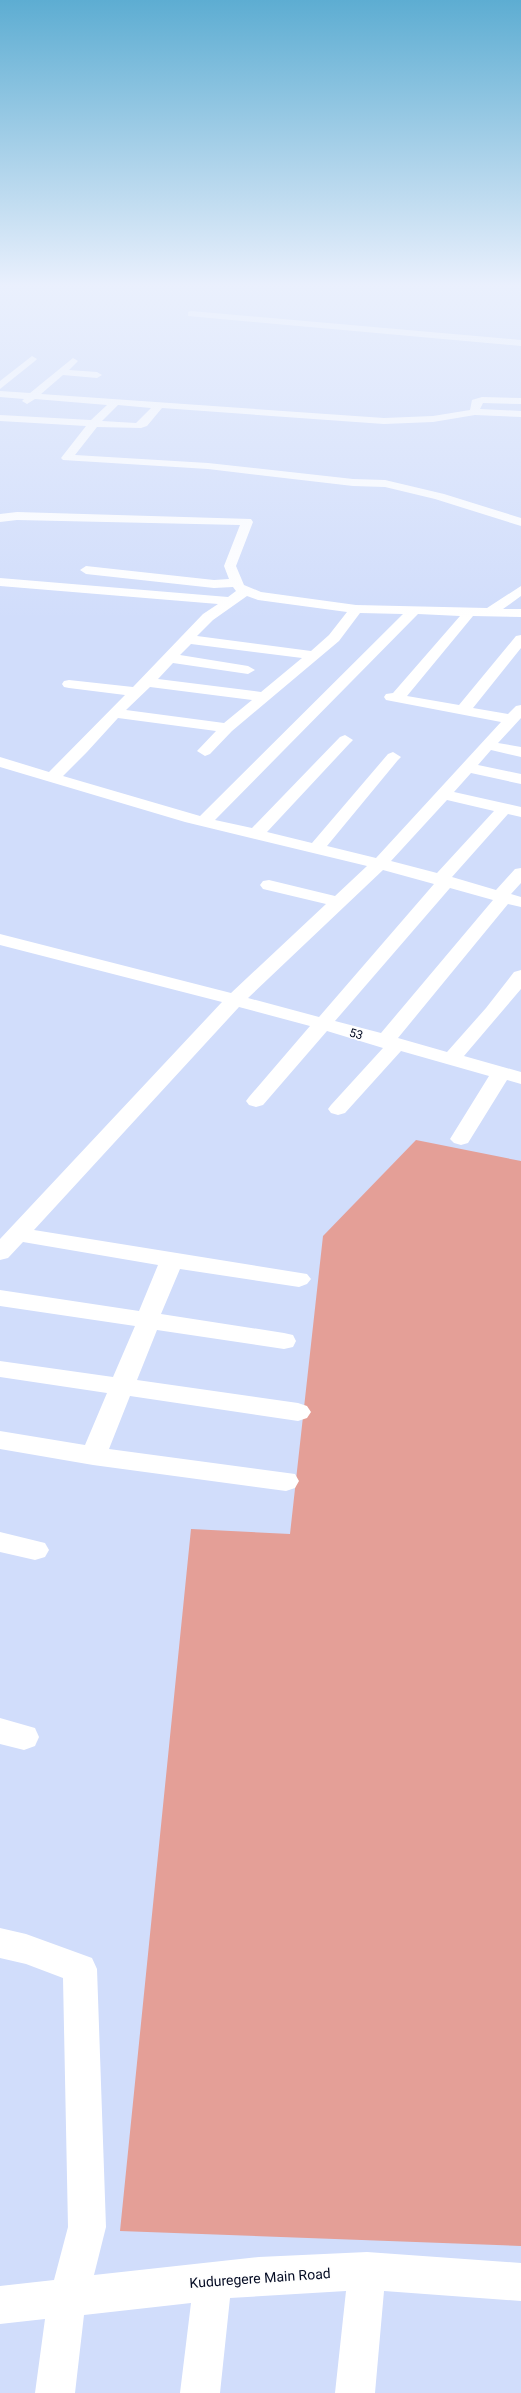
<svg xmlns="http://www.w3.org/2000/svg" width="521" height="2393" viewBox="0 0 521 2393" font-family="Roboto,sans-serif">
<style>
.green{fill:#e49f97}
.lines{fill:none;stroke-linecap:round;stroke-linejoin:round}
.minor{fill:#fff;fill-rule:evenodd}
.labels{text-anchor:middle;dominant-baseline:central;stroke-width:3.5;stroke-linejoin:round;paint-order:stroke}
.street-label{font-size:12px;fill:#040b23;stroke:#fefefe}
.near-street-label{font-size:14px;fill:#040b23;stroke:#fefefe}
</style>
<rect width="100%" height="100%" fill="#d1ddfb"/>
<path class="green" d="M416,1140L521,1161V2246L120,2231L191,1529L290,1534L323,1236Z"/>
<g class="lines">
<g class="minor">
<path d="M191,311L521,340V346L188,316V312Z"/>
<path d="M32,356L37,359L35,361L0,389V381Z"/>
<path d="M73,358L78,361L69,370L97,372L102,375L97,378L63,375L41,394L384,418L433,416L470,410L472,400L482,397L521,398V404L483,403L480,409L521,411V417L475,415L433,422L384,424L162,408L147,426L141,428L97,427L75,455L208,463L353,479L385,480L444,494L521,518V526L435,499L385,487L353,486L208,469L63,460L61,458L86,426L0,421V415L91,420L107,405L35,399L27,404L22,401L24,399L0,397V391L30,393ZM118,405L151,408L136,423L102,421Z"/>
<path d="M17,512L251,519L253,522L236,566L244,585L261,592L356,605L487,608L521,586V596L503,609H521V617L473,616L407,696L459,705L516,636L521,635V648L473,708L508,714L516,706L521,705V718L498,743L521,747V757L491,750L478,765L521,774V784L471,773L454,792L521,807V817L508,814L452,877L496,890L515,869L521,868V883L511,894L521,897V907L508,904L398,1038L447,1052L486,1008L514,972L521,970V989L464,1056L521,1072V1084L507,1080L468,1143L461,1145L454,1143L450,1139L489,1076L401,1051L345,1113L338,1115L331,1113L328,1109L331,1105L383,1048L327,1031L263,1105L256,1107L249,1105L246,1101L249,1097L310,1026L239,1007L34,1230L307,1274L311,1279L307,1284L299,1287L180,1269L161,1314L284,1333L293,1335L296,1341L293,1347L284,1349L157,1330L137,1380L298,1403L307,1406L311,1412L307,1418L298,1421L130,1396L109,1449L295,1474L299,1481L295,1488L286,1491L93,1465L0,1449V1431L85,1445L107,1393L0,1377V1361L113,1377L135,1326L0,1306V1290L139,1311L158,1265L23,1242L8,1258L0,1260V1239L222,1002L0,945V934L231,993L326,904L263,889L260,885L263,881L269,880L335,896L367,866L185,822L0,767V757L49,772L125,695L69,688L64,687L62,684L64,681L69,680L133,687L203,614L218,604L0,586V578L228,597L236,591L233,587L214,588L86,574L80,570L86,566L214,580L229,579L224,566L240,525L17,520L0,522V514ZM247,596L258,600L347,612L329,635L311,651L197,636L213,620ZM360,613L403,614L200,816L63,776L87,752L118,718L216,731L197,751L205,756L210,754L232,731L339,641ZM418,614L460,616L393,693L386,694L384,697L386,700L501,722L376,858L327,846L398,760L401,757L393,752L388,754L312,843L267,832L350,743L353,740L345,735L340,737L252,828L215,820ZM191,644L302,658L261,692L158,679L173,663L248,674L255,670L248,666L180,655ZM150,687L252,700L224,723L126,710ZM447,800L494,811L437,873L391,861ZM383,870L434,884L319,1017L248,998ZM450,888L493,900L381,1033L335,1021Z"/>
<path d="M0,1532L45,1543L49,1550L45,1557L35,1560L0,1552Z"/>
<path d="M0,1718L35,1728L39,1737L35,1746L24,1750L0,1744Z"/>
<path d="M0,1928L26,1934L92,1958L97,1969L106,2227L94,2275L259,2257L367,2252L521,2263V2301L384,2291L375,2393H335L346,2291L230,2298L220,2393H180L191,2303L84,2315L75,2393H35L45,2319L0,2324V2286L54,2280L68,2227L63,1978L26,1964L0,1958Z"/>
</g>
</g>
<linearGradient id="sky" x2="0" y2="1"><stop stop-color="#5dadd2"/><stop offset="0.46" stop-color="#eaf0fd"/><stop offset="1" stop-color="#eaf0fd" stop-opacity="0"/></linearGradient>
<rect width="521" height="620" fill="url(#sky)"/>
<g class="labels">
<g class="street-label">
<text transform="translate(356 1034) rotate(16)">53</text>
</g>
<g class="near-street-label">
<text transform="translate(260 2278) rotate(-4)">Kuduregere Main Road</text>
</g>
</g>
</svg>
